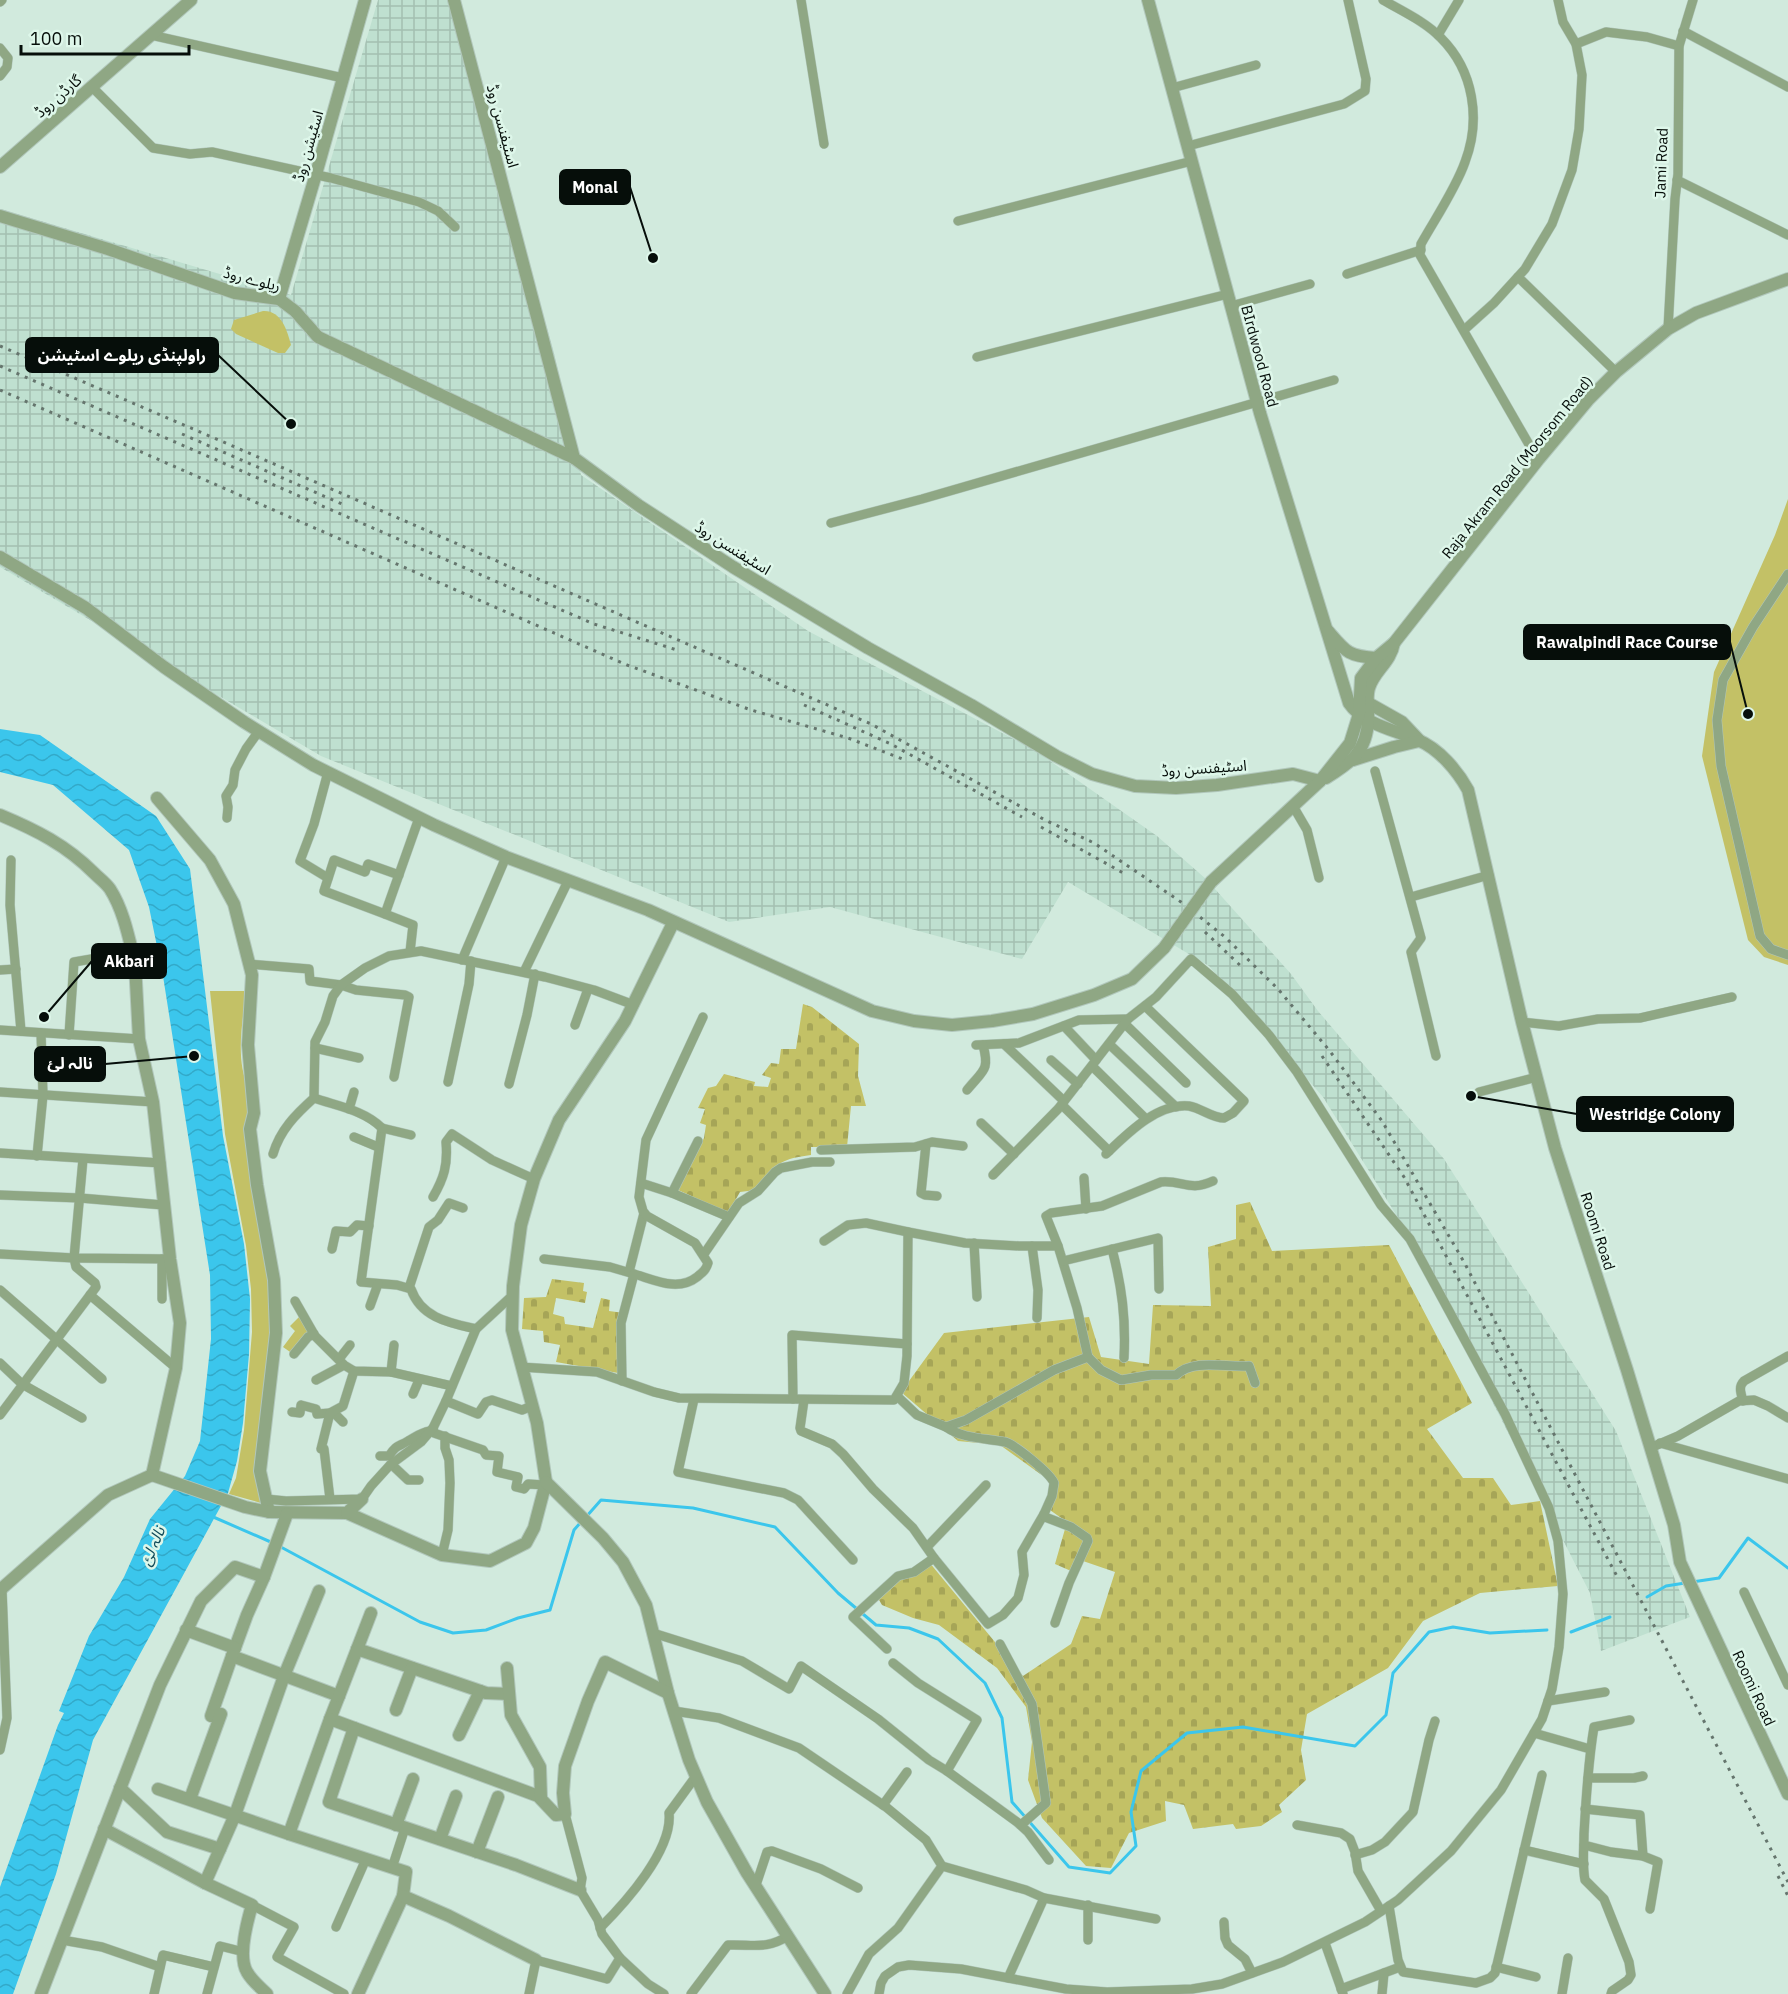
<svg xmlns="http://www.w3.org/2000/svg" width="1788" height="1994" viewBox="0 0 1788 1994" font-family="'IBM Plex Sans','Noto Sans Arabic',sans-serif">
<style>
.industrial{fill:url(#industrial-grid)}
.green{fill:#c3c166}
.cemetery{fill:url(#cemetery-stones)}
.water{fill:url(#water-waves)}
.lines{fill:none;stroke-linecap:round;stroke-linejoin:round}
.stream{stroke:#3bc6ec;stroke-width:3}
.minor-casing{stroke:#b1c7bb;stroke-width:10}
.tertiary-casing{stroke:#b1c7bb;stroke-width:14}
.minor{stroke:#8fa784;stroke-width:9}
.tertiary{stroke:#8fa784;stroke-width:12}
.rail{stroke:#65756d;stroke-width:3;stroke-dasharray:3 6;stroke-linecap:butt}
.tertiary-bridge-casing{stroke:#b1c7bb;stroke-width:14;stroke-linecap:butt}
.tertiary-bridge{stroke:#8fa784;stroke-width:12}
.labels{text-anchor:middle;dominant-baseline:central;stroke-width:5;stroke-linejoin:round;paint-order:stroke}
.street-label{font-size:15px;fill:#060e0a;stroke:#def7ea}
.water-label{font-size:16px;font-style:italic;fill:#114b5a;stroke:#def7ea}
.leader{fill:none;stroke:#060e0a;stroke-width:2}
.callout-dot{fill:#060e0a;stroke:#def7ea;stroke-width:2}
.callout{fill:#060e0a;stroke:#060e0a;stroke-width:2}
.callout-label{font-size:16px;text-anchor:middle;font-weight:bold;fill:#fff}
</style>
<defs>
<pattern id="industrial-grid" width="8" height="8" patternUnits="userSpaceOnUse" patternTransform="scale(1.5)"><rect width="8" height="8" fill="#bfe0d0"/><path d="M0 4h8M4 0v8" fill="none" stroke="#a3bfb1"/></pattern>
<pattern id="cemetery-stones" width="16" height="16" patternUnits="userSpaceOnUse" patternTransform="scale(1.5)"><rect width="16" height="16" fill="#c3c166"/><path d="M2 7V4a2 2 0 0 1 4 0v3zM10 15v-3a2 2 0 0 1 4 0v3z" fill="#a6a557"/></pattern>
<pattern id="water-waves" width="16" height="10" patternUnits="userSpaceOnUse" patternTransform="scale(1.5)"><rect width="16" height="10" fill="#3bc6ec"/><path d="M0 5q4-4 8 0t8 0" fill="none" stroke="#32a9c9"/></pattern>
</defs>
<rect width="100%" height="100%" fill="#d1eadd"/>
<path class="industrial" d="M378,0H449L553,349L581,475L808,631L1033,749L1157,836L1206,879L1291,974L1318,1011L1444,1159L1616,1431L1690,1617L1601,1651L1590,1593L1400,1221L1323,1097L1209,966L1068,882L1022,959L830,907L729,922L321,756L0,567V209L291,295Z"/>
<g class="green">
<path d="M263,311C281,310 287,330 291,345L285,353H278L236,334L231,329L234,320Z"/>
<path d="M1788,499V965L1764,957L1748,940L1702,756L1714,672L1775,535Z"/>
<path d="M210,991H247C242,1021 235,1061 249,1089L273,1329L261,1503L229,1494L236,1478L244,1430L252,1332L251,1289L246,1246L225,1134Z"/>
<path d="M301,1315L311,1331L293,1354L283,1347L295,1331L290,1326Z"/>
</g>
<g class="cemetery">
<path d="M803,1004L812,1007L859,1044L858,1076L866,1106H851L847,1147H811V1155C779,1159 774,1165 756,1190L740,1192L728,1213L678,1190L704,1138L706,1125L700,1123L705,1109L698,1108L708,1088L716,1086L724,1074L755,1082L754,1086L768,1087L771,1078L762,1075L771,1063L779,1064L781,1049H796Z"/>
<path d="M1250,1202L1272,1251L1389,1245L1472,1403L1427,1429L1463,1478H1493L1511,1505L1540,1501L1558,1586L1480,1593L1423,1621L1388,1668L1307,1714L1301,1750L1306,1780L1279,1805L1282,1812L1261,1826L1236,1829L1233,1824L1193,1829L1184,1805L1165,1801L1166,1821L1129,1833L1111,1868L1086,1866L1042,1818L1028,1780L1032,1742L1026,1707L997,1668L939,1625L913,1618L882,1605L875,1593L929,1562L1023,1676L1071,1644L1082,1616L1100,1619L1115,1572L1083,1561L1071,1571L1055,1564L1067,1522L1047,1508L1050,1481L1000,1445L958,1441L901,1392L944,1333L1089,1317L1101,1357L1149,1364L1153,1305L1211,1306L1208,1247L1236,1239V1205Z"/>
<path d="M552,1279L584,1283L583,1291L587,1292L585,1303L556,1298L553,1314L564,1317L565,1324L593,1328L601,1298L610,1300L609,1311L624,1313L618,1373L556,1362L560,1345L544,1342L543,1331L522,1329L524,1298L546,1297Z"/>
</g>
<path class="water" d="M0,729L40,735L156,816L190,869L223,1136L244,1244L250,1299L249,1354L243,1423L237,1461L228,1493L93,1740L56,1874L13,1994H0V1887L58,1725L64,1713L59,1711L89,1636L124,1577L150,1519L185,1476L200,1441L211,1339L210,1275L163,976L149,907L129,850L53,785L0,772Z"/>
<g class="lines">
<g class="stream">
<path d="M211,1516L273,1543"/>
<path d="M586,1517L601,1500L693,1508L775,1527L838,1593L876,1625L909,1628L938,1639L985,1683L1002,1718L1012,1802L1069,1867L1110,1873L1136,1846L1131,1812L1141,1771L1187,1733L1243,1727L1355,1746L1386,1715L1393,1673L1429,1632L1453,1627L1490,1633L1547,1630"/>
<path d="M279,1546L420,1622L453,1633L486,1630L518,1618L550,1610L574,1530L581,1522"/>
<path d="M1692,1582L1719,1578L1748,1538L1788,1568"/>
<path d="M1647,1597L1666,1586L1685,1583"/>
<path d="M1571,1632L1610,1617"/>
</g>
<defs>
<g id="minor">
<path d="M801,0L824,144"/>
<path d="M1383,0C1402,11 1426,22 1441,38C1474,71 1481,120 1465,162C1456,188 1435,219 1421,244L1420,255L1538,460"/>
<path d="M0,2L2,0"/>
<path d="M1683,31L1788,87"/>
<path d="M151,35L343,78"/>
<path d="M1438,35L1459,0"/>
<path d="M1576,44L1606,32L1647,37L1679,46"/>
<path d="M0,48L8,58L7,67L0,76"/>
<path d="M91,86L153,148L190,154L212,152L331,178L419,202L438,211L455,227"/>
<path d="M1172,88L1256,65"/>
<path d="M1188,146L1344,104L1365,91L1366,79L1348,0"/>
<path d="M1677,180L1788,235"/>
<path d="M958,221L1192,161"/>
<path d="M1347,274L1421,250"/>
<path d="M1518,277L1616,372"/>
<path d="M1231,306L1310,284"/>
<path d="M1668,329L1675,199L1678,174L1679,46L1693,0"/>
<path d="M1464,330L1494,303L1525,269L1552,224L1572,170L1579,129L1582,75L1576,44L1563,22L1558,0"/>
<path d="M977,357L1228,294"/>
<path d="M831,523L922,499L1334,380"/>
<path d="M1788,574L1753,627L1723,680L1717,720L1721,766L1760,936L1771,949L1788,955"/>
<path d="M1375,771L1421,938L1411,952L1436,1056"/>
<path d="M328,772L314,824L300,861L328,878"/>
<path d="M1293,806L1307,830L1319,878"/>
<path d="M227,818L228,807L226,796L233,785L235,770L246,749L259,731"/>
<path d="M11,860L10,905L21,1031"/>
<path d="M1411,897L1489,875"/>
<path d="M385,914L324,891L334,860L365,872L368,864L399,875"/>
<path d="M410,952L413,925L385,914L419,818"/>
<path d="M462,960L506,857"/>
<path d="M249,964L309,969L310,981L341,985L356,990L405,995L409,997L394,1077"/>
<path d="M0,970L16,969"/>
<path d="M524,972L568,881"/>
<path d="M1522,1022L1559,1026L1598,1019L1640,1018L1732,997"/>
<path d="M1125,1024L1186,1083"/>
<path d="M575,1025L588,989"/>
<path d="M1064,1026L1096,1060"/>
<path d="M0,1030L139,1039"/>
<path d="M69,1035L74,962L132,952"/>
<path d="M1004,1044L1064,1101"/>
<path d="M1109,1044L1176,1107"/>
<path d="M976,1045L1019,1043L1079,1020L1128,1019"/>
<path d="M315,1048L359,1058"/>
<path d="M1051,1060L1078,1084"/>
<path d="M1092,1066L1146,1119"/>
<path d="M448,1082L469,984L471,961"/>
<path d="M509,1084L527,1015L535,974"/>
<path d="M967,1090C983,1070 990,1071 983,1045"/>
<path d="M0,1092L153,1102"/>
<path d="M1479,1092L1537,1077"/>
<path d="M314,1098C337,1106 364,1110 382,1128L361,1282L397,1285L411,1289C421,1318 450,1323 476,1329"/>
<path d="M1062,1105L1109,1151"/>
<path d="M349,1109L354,1092"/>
<path d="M981,1123L1014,1154"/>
<path d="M382,1128L411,1135"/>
<path d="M354,1137L378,1147"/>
<path d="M926,1144L921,1193L925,1195L937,1196"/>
<path d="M821,1150L915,1147L932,1142L963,1146"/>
<path d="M0,1153L161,1163"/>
<path d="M273,1154C280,1130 296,1114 314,1098L315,1042L325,1022L333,996L341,985L365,968L389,956L421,951L545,977L594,990L634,1005"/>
<path d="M1106,1154C1127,1134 1157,1103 1189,1106C1201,1108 1212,1118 1224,1118L1233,1113L1244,1101L1145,1006"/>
<path d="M37,1156L43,1095L41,1033"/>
<path d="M1084,1178L1086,1209"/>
<path d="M641,1183L672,1193L729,1217"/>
<path d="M672,1193L698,1141"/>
<path d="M0,1195L80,1198L163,1205"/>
<path d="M433,1197C444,1178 448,1165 446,1142L452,1134L492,1160L534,1179"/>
<path d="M824,1241L848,1225L866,1223L908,1232"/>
<path d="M974,1243L977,1297"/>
<path d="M1032,1246L1038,1290L1037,1318"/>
<path d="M1058,1246L1077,1308L1088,1357"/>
<path d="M332,1249L336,1231L350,1232L357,1225L369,1226"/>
<path d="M1112,1249C1122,1287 1126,1319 1124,1358"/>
<path d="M0,1254L74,1258L170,1259"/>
<path d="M704,1254L739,1203L758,1191L775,1172L781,1168L812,1162H830"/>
<path d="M544,1259L610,1267L634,1274"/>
<path d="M1063,1261L1158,1238L1159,1289"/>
<path d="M629,1272L644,1213"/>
<path d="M409,1288L429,1227L438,1220L449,1203L463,1208"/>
<path d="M0,1290L102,1379"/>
<path d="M90,1295L176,1368"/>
<path d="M162,1299V1259"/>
<path d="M295,1301L315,1336L344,1365L354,1371L391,1372L452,1386"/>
<path d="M370,1306L378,1284"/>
<path d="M294,1354L308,1337L314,1334"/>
<path d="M339,1359L350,1345"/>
<path d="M0,1363L22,1384L82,1418"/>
<path d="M521,1367L597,1372L654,1392L679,1398L894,1400L904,1383L907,1356L908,1232L965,1243L1019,1246H1058L1046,1216L1051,1213L1102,1206L1161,1182C1183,1180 1189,1192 1213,1181"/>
<path d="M391,1372L394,1345"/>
<path d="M316,1380L344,1365"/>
<path d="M622,1381L621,1323L634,1274C655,1280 678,1292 697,1277C703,1272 706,1270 708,1263L695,1243L647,1216L643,1211L639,1197L646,1140L703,1017"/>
<path d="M413,1394L419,1380"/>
<path d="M897,1396L917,1415L946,1427L966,1420L1054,1370L1088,1357L1101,1370L1121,1380L1151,1375H1176C1194,1358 1226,1368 1249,1366L1255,1383"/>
<path d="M694,1399L678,1472L784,1493L798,1500L853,1560"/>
<path d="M793,1399L792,1335L907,1344"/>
<path d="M804,1400L800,1428L801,1431L832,1444L843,1454L873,1489L913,1528L934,1558L988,1624L1003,1615L1018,1598L1024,1575L1022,1552L1044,1514"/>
<path d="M446,1401L478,1414L486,1402L492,1400L522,1410L532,1406"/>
<path d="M1743,1401C1741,1393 1738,1387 1744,1381L1788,1356"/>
<path d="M292,1412L300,1413L301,1405L316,1409L317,1414L330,1413"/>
<path d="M333,1412L343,1422"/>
<path d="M0,1415L96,1287L95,1283L76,1267L74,1258L83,1159"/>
<path d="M946,1427C963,1439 985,1438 1005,1442C1014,1444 1050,1473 1054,1483L1052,1496L1044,1514L1045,1517L1071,1527L1087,1538L1088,1541L1069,1583L1055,1623"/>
<path d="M433,1428L434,1433L483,1450L486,1455L499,1456L497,1472L518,1477L516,1487L524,1489L528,1484L545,1485"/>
<path d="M1660,1443L1788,1479"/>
<path d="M1650,1448L1678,1436L1739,1401L1754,1400L1768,1406L1788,1418"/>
<path d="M380,1456H389C396,1445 398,1447 408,1441C417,1436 420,1433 430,1431"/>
<path d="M391,1464L408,1480H419"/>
<path d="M266,1499L286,1501L362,1499L371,1486L390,1465L421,1442L433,1428L446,1401L476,1329L513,1295"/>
<path d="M330,1499L324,1449H321L330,1413L343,1406L354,1371"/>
<path d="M927,1547L986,1485"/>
<path d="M442,1555L448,1530L450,1483L449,1460L445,1448V1436"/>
<path d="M1744,1592L1788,1685"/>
<path d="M653,1633L742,1661L789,1689L801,1666L878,1719L929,1760L947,1771L977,1720L918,1683L893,1663"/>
<path d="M1000,1644L1032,1704L1046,1803L1021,1825"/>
<path d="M887,1649L853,1617L898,1576L914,1572L934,1558"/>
<path d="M1548,1701L1605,1692"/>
<path d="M674,1711L719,1718L799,1748L886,1807L926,1840L942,1866L898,1928L869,1954L847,1994"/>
<path d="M1534,1733L1590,1749"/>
<path d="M0,1750L7,1718L2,1589"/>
<path d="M947,1771L1017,1822L1028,1832L1049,1860"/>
<path d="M1588,1778H1634L1643,1776"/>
<path d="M883,1805L907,1772"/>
<path d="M1585,1809L1640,1815L1643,1856"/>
<path d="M565,1814L582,1878L580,1890L598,1920L602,1934L620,1958"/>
<path d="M1297,1825L1341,1833L1350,1839L1355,1852L1358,1871L1381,1911"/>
<path d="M1584,1845L1611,1852L1643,1856L1658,1862L1650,1909"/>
<path d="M1524,1850L1584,1864"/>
<path d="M1355,1855L1372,1850L1385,1842L1413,1812L1429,1740L1435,1721"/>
<path d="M942,1866L1026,1890L1044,1898L1008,1978"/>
<path d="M392,1868L405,1828"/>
<path d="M756,1885L767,1852L772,1851L821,1869L858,1888"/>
<path d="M1044,1898L1156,1919"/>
<path d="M252,1905L294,1927L277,1957L344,1994"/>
<path d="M1389,1906L1398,1960L1403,1972L1476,1983L1490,1978L1495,1973L1542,1775"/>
<path d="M1224,1922L1225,1938L1228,1945L1245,1959L1252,1973"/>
<path d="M336,1927L366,1859"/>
<path d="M600,1928C625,1903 673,1850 669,1813L696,1776"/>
<path d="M62,1940L102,1947L160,1967"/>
<path d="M1088,1940V1905"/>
<path d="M1325,1943L1343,1994"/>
<path d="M1496,1967L1536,1977"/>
<path d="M1341,1989L1400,1967"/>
<path d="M154,1994L163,1955L214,1967"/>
<path d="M207,1994L220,1946L244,1952"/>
<path d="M529,1994L536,1960L607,1979L620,1958L648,1984L664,1994"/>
<path d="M691,1994L728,1945C753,1944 766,1950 788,1936"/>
<path d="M879,1994L881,1983L885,1976L898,1967L909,1965L961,1969L1066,1989L1107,1992L1192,1989L1222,1984L1283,1962L1365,1922L1398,1900L1451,1851L1501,1790L1542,1719L1552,1689L1559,1647L1563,1594L1558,1541L1549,1508L1505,1414L1410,1239L1381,1205L1297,1072L1269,1035L1232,994L1191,959L1156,997L1128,1019L1058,1109L993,1175"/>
<path d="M1382,1994L1384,1973"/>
<path d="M1562,1994L1568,1958"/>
<path d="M1611,1994L1612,1991L1628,1980L1631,1975L1629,1962L1604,1899L1585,1880C1582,1865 1584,1849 1584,1834C1586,1798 1588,1762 1594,1727L1630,1720"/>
</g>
<g id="tertiary">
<path d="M454,0L574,458L638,505L733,567L868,648L971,705L1056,756L1092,774L1135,786L1176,788L1217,785L1293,774L1320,781"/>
<path d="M1148,0L1260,413L1349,703C1364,725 1395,730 1418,740C1439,749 1457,770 1468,790L1522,1022L1555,1148L1627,1370L1674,1525L1680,1562L1788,1794"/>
<path d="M0,167L191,0"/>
<path d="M0,216L108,249L235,293L279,299L295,311L318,337L574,458"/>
<path d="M279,299L316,174L365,0"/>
<path d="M0,557L86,608L164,667L244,722L313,765L434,825L506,857L648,910L872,1011L914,1021L952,1025L992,1021L1033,1014L1094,995L1132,979L1164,948"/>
<path d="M1328,631C1346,652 1348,656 1376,658"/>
<path d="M1363,700L1402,722L1419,740"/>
<path d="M1353,760L1394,747L1419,741"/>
<path d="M1326,778C1350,763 1367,752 1368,720C1369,710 1366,698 1369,688C1374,671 1391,662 1394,643"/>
<path d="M157,798L210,860L234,904L252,975L248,1045L254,1113L250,1129L257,1185L274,1280L276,1333L260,1471L269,1512"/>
<path d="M0,815C36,830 66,845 94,873C99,878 106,883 110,889C124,911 129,939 135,963L139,1039L153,1102L170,1259L180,1323L176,1368L152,1475"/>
<path d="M1211,882L1320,781L1350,743L1359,714L1361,678L1376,658L1394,643L1538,460L1589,399L1616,372L1668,329L1696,313L1788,279"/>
<path d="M152,1475L245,1507L269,1512L347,1513L442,1555L490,1561L526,1543L534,1528L546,1482L537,1423L512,1330L513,1286L521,1225L534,1179L559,1120L625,1021L673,923"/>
<path d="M546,1482L603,1538L623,1562L646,1605L668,1693L689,1760L707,1802L747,1873L825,1994"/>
<path d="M347,1513L362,1499"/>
<path d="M264,1577L247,1615L232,1656L339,1696L330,1719L538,1796L556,1815L565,1814L563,1793L565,1766L588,1701L605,1662L668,1693"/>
<path d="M0,1590L108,1495L152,1475"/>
<path d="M186,1630L235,1648"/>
<path d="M357,1649L486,1693L509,1694"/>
<path d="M507,1668L511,1715L540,1767L541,1798"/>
<path d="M339,1696L371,1613"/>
<path d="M396,1710L412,1668"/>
<path d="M211,1716L232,1656"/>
<path d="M330,1719L289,1834L406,1872L403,1896L358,1994"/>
<path d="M354,1728L329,1802L516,1865L580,1890"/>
<path d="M459,1735L480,1691"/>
<path d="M120,1788L167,1832L220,1849"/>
<path d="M158,1789L289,1834"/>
<path d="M190,1799L221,1714"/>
<path d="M396,1825L413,1779"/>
<path d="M104,1829L205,1883"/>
<path d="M440,1839L456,1796"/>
<path d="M477,1852L498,1797"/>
<path d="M403,1896L449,1916L536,1960"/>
<path d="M41,1994L160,1685L201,1601L235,1567L264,1577L287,1514"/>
<path d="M267,1994C260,1987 252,1981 247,1972C238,1957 247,1922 252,1905L205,1883L235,1815L284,1676L319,1591"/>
</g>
</defs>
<use href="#minor" class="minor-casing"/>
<use href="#tertiary" class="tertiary-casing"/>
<use href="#minor" class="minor"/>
<use href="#tertiary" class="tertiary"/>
<g class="rail">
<path d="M0,346L235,447L871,724L1045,820L1094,843L1181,902L1225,937L1278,989L1329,1050L1382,1121L1464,1262L1788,1882"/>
<path d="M0,366L594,624L677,650"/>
<path d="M0,390L627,665L751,710L848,738L905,760"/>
<path d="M182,434L342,504"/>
<path d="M804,705L891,744L1022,817"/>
<path d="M1041,827L1125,874"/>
<path d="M1205,932L1244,969"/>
<path d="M1322,1056L1404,1177L1619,1580"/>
<path d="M1778,1876L1788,1896"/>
</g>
<defs>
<path id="tertiary-bridge" d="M1164,948L1211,882"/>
</defs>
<use href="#tertiary-bridge" class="tertiary-bridge-casing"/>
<use href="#tertiary-bridge" class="tertiary-bridge"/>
</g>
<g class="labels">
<g class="street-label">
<text transform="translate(58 96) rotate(-41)">گارڈن روڈ</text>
<text transform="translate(503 126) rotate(75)">اسٹیفنسن روڈ</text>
<text transform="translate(308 146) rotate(-74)">اسٹیشن روڈ</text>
<text transform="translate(1661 163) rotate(-88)">Jami Road</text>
<text transform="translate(252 279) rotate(14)">ریلوے روڈ</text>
<text transform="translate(1260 356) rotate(75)">BIrdwood Road</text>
<text transform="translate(1517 467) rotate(-51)">Raja Akram Road (Moorsom Road)</text>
<text transform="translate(733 548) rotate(32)">اسٹیفنسن روڈ</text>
<text transform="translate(1204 768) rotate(-4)">اسٹیفنسن روڈ</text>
<text transform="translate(1598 1231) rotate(72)">Roomi Road</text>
<text transform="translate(1754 1688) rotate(65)">Roomi Road</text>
</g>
<g class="water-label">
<text transform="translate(152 1546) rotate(-67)">نالہ لئ</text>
</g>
</g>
<path class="leader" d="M653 258L630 187M291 424L218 355M1748 714L1730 642M44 1017L92 961M194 1056L105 1064M1471 1096L1577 1114"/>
<g class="callout-dot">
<circle cx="653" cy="258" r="6"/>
<circle cx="291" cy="424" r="6"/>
<circle cx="1748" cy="714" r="6"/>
<circle cx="44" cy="1017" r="6"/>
<circle cx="194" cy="1056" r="6"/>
<circle cx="1471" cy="1096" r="6"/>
</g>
<g class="callout">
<rect x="560" y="170" width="70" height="34" rx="6"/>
<rect x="26" y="338" width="192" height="34" rx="6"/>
<rect x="1524" y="625" width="206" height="34" rx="6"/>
<rect x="92" y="944" width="74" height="34" rx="6"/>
<rect x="35" y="1047" width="70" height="34" rx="6"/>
<rect x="1577" y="1097" width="156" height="34" rx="6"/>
</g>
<g class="callout-label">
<text x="595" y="193">Monal</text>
<text x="122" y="361">راولپنڈی ریلوے اسٹیشن</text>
<text x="1627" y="648">Rawalpindi Race Course</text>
<text x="129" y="967">Akbari</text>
<text x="70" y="1069">نالہ لئ</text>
<text x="1655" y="1120">Westridge Colony</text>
</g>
<path d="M21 45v9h168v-9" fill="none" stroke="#060e0a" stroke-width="3"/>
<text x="30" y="45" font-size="18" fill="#060e0a" stroke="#def7ea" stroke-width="4.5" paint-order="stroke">100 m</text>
</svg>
